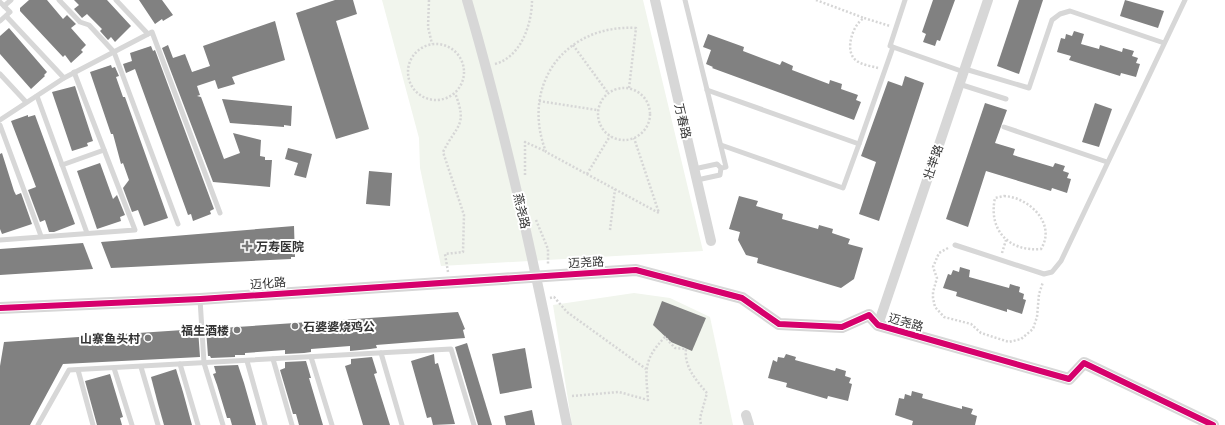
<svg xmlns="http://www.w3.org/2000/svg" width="1225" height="425" viewBox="0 0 1225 425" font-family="Manrope,'Noto Sans SC',sans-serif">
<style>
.green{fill:#f1f5ed}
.building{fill:#818181}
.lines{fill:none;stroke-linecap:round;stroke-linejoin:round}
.path{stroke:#d6d6d6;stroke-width:2.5;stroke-dasharray:2 2;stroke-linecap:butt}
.service{stroke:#d7d7d7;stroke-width:5}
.minor{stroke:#d7d7d7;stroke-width:10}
.tertiary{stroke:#d7d7d7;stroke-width:12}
.cycleway-casing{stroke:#fff;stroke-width:8}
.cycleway{stroke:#d6006c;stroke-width:6}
.poi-dot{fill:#7a7a7a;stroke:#fff;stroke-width:1.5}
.labels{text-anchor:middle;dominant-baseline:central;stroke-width:4;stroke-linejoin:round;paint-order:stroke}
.street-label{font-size:12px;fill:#333;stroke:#fff}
.poi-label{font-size:12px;font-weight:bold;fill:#333;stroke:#fff;text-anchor:start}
</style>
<rect width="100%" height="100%" fill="#fff"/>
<g class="green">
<path d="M382,0H643L703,251L441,266L420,168L419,138Z"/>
<path d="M634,293L670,298L710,317L733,425H572L553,305Z"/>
</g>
<g class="building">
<path d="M29,0H47L63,19L67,15L76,24L71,28L86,45L81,50L83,52L71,63L65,55L63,57L20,11V8Z"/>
<path d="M74,0H107L131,26L115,42L111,37L108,40L100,31L102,29L87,14L82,18L74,9L79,5Z"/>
<path d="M139,0H162L173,15L163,21L162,19L155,24Z"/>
<path d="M335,0H353L357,14L336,21L369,129L336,139L296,13Z"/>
<path d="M933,0H955L940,41L937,40L935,46L923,42L926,34L922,32Z"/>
<path d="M1019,0H1043L1019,74L997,66Z"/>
<path d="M1125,0L1164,11L1158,28L1120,16Z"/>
<path d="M275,21L285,60L232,77L235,84L218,89L215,80L197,86L200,95L197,96L201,97L224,159L240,153L233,133L261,140L260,156L265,157V160H272L270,187L213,182L162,48L168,45L173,58L185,54L192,72L210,66L203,46Z"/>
<path d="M9,28L47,72L44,75L45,76L31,89L0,54V36Z"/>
<path d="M1074,31L1084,34L1081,44L1099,49L1100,45L1122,52L1123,48L1134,51L1132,56L1138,58L1136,63L1140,64L1136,77L1121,73L1120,76L1069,60L1071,56L1057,52L1061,38L1065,39L1066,34L1072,36Z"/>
<path d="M708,34L744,47L743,51L780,65L782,61L793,66L792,70L829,84L830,80L842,84L841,89L858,95L856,100L861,102L854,120L712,68L713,67L706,64L711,50L703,47Z"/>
<path d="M151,46L153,51L155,50L214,209L210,211L211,214L193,221L191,214L188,215L135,69L126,73L123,64L132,61L130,53Z"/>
<path d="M111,65L112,68L115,67L119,76L116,77L123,97H125L168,218L144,226L138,210L132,212L123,188L129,180L123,163L121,164L113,134H111L90,72Z"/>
<path d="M905,76L924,83L879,221L859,214L876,162L861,156L888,81L902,86Z"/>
<path d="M75,86L93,141L87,143L88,146L72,151L52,92Z"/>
<path d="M222,99L292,106L291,126L284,125V127L230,123Z"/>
<path d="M985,103L1007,110L995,143L1015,149L1013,155L1053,167L1055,163L1065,166L1063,171L1069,173L1067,178L1071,179L1067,193L1052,188L1051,191L986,171L968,227L946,219Z"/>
<path d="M1095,103L1112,109L1099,147L1082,142Z"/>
<path d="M28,115V117L35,115L75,224L54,232H49L45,220L40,222L28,190L36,187L11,121Z"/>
<path d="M288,148L312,154L306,178L294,175L298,163L285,159Z"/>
<path d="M2,153L14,191L16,195L21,193L32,224L2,234L0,229V154Z"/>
<path d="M100,163L113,199L117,195L125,215L120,217L121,221L97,229L77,171Z"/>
<path d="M369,171L392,173L390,206L366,204Z"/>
<path d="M739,196L758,201L756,206L783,214L782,219L818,229L819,225L833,229L832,233L850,239L848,244L863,248L854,279L841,288L757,263L758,258L746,255L738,240L740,232L729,229Z"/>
<path d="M294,226L295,257H291V259L111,268L101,242Z"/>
<path d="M83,243L93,269L0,275V249Z"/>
<path d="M960,267L970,270L969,277L1009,288L1010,284L1020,287L1019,292L1024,294L1023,299L1026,300L1022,314L1007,309V312L956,296L957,292L943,288L948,274L951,275L953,270L959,272Z"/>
<path d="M662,301L706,318L692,351L671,342L653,325Z"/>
<path d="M458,312L465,329L463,330L465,338L376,345L377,348L370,349L350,351V346L311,349V352L304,353L285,354V350L245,353V355H235V357L211,358L210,356H208L206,329Z"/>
<path d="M198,329L200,357L63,364L30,425H0V366L4,342Z"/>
<path d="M467,343L492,425H478L455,347Z"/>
<path d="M525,348L532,388L500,394L492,354Z"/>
<path d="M434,354L435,364L438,363L455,424L433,425L431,417L427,418L411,361Z"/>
<path d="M786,354L796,357L795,360L835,371L836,368L846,371L845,376L851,378L849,383L852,384L848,401L828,396L827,399L786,387L787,383L768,378L773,360L777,362L778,357L784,358Z"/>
<path d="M372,357L377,373L374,374L390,425H363L345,366L351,364V359Z"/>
<path d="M306,361L311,378H309L323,425H299L296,414H293L280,370L285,368V362Z"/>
<path d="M238,365L244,383L256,425H232L230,418H227L217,385L213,374L216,373L214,366Z"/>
<path d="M176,369L183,392L192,425H164L158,404L151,377Z"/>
<path d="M110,374L123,417L120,418L122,425H97L85,381Z"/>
<path d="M912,391L923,394L922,398L962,409V406L973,409L971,414L977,416L975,425H912L913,421L895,415L899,398L904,399L905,394L911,396Z"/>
<path d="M532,410L535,425H506L504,416Z"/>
</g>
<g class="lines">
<g class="path">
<path d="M429,0L428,27L432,44"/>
<path d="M816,0L864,18"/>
<circle cx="436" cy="72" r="28"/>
<path d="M573,45L608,93"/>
<path d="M495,64C521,57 532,24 532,0"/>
<path d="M878,68C871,66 862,65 857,61C843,52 853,24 864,18L890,26"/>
<circle cx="624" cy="114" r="26"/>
<path d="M629,88L636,28C565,24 520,85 546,152L659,213L634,138"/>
<path d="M539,101L597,110"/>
<path d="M587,174L610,136"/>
<path d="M525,175V142L545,151"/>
<path d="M1004,196C1028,197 1057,223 1041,249C1009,252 988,230 995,198Z"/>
<path d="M536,220L548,249V264"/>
<path d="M610,230L615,189"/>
<path d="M948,248L939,253L933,267L937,278L933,292V298L935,307L944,317L971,324L981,333L1009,342L1021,339L1033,329L1037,317L1039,294L1043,282"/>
<path d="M1002,253L1006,240"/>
<path d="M448,272L445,254L463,252L464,215L443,152C457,124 468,126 455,93"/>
<path d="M550,298L554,297L567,312L646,369"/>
<path d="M572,396L619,392L648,400C646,371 642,361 665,337L675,348L686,349C684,367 696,380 707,393L700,418L701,425"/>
</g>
<g class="service">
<path d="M59,0L80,22L89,25L114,52L178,224"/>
<path d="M116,0L148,34"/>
<path d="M685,0L726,167L721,168L717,164L694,169"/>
<path d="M905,0L890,46L964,72"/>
<path d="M0,2L10,12L0,21"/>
<path d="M4,6L11,0"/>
<path d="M6,16L64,78"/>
<path d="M965,69L1029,88L1052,20L1060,14L1070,11L1164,43"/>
<path d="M0,74L26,102"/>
<path d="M959,84L1006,99"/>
<path d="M707,90L859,144L843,188L721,145"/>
<path d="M37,96L87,233"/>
<path d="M0,120L64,78L152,32L220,213"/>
<path d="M0,125L41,236"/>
<path d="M1004,127L1107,162"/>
<path d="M859,144L893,47"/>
<path d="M62,165L104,150"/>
<path d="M697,180L720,175L721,168"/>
<path d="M0,240L135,230L74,72"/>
<path d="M955,245L1044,274L1052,272L1061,261L1185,0"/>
<path d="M200,299L204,363L223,425"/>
<path d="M381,353L402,425"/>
<path d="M311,357L332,425"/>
<path d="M273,359L292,425"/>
<path d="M247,361L265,425"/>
<path d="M180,364L198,425"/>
<path d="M141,367L158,425"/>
<path d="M114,368L132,425"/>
<path d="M78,370L93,425"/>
<path d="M38,425L69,370L451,349L474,425"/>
</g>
<g class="minor">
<path d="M467,0C508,140 538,282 567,425"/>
<path d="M655,0L711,241"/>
<path d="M878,325L988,0"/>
<path d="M746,415L749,425"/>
</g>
<path class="tertiary" d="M0,308L200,299L636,270L742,298L779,324L842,327L869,315L878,325L1069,379L1084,363L1213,425"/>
<defs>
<path id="cycleway" d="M0,308L200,299L636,270L742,298L779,324L842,327L869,315L878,325L1069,379L1084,363L1213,425"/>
</defs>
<use href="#cycleway" class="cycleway-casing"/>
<use href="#cycleway" class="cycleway"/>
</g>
<g class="poi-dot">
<path d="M245 240h4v4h4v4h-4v4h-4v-4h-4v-4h4z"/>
<circle cx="295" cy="326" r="4"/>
<circle cx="237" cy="330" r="4"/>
<circle cx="148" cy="338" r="4"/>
</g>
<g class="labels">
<g class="street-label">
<text transform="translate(683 121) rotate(77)">万春路</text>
<text transform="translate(933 162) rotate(-71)">壮举路</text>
<text transform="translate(522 211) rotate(77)">燕尧路</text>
<text transform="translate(586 262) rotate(-3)">迈尧路</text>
<text transform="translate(268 283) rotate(-4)">迈化路</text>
<text transform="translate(906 322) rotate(16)">迈尧路</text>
</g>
<g class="poi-label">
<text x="256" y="246">万寿医院</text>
<text x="303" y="326">石婆婆烧鸡公</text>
<text x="229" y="330" text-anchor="end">福生酒楼</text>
<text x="140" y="338" text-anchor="end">山寨鱼头村</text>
</g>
</g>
</svg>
